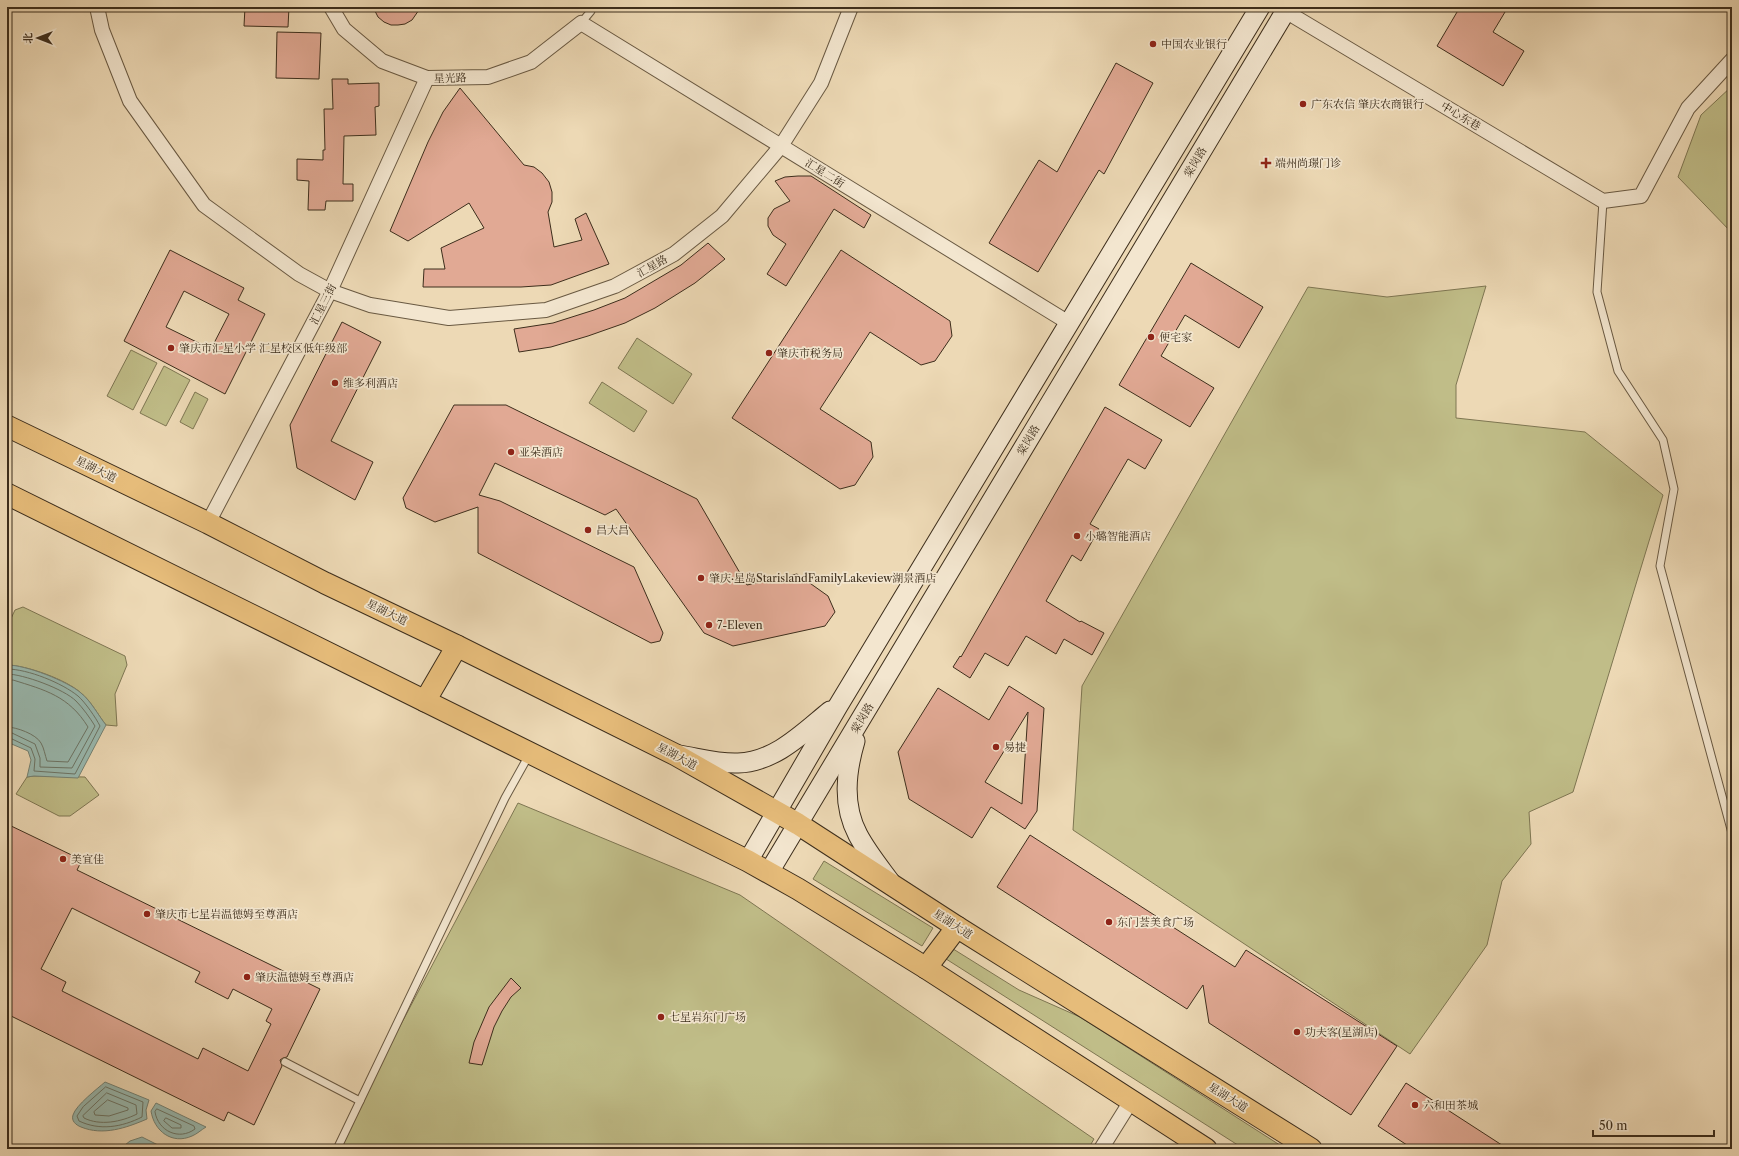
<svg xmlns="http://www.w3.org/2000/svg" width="1739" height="1156" viewBox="0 0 1739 1156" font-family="'Libre Caslon Text','Noto Serif SC',serif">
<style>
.green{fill:#c0bd88;stroke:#7e7652}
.water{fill:#99bab1;stroke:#748275}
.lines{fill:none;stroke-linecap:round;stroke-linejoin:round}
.shore{stroke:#6b7466;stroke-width:1}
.building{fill:#e1a994;stroke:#3d2e1c;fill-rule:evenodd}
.service-casing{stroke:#695942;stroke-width:9}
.minor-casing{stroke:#695942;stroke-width:16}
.secondary-casing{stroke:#3d2e1c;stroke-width:21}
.primary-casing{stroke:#3d2e1c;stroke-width:23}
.service{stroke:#f3e6cf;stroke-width:7}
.minor{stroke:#f3e6cf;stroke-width:14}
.secondary{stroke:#f3e6cf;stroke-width:19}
.primary{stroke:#e6bc7a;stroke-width:21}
.poi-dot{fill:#8f2418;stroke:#f3e6cf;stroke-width:1.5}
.labels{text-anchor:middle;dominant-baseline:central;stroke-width:3.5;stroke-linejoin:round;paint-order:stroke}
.poi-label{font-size:11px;fill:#3d2e1c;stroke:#f3e6cf;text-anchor:start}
.street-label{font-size:11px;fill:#3d2e1c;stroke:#f3e6cf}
</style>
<rect width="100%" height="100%" fill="#edd9b5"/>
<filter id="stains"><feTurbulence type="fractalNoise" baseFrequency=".005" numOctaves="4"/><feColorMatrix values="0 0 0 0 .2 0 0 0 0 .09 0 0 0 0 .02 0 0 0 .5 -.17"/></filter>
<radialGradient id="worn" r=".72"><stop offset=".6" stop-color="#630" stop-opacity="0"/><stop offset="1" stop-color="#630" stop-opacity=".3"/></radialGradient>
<g class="green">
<path d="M1732,86V233L1678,177L1701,115Z"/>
<path d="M1486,286L1456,385V418L1585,432L1663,495L1573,792L1529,812L1531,844L1502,881L1487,945L1410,1054L1073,830L1082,686L1308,287L1387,297Z"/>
<path d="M637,338L692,374L673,404L618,368Z"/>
<path d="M131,350L157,363L133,410L107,396Z"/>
<path d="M164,366L190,380L166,426L140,413Z"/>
<path d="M602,382L647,411L634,432L589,403Z"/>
<path d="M195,392L208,399L193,429L180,422Z"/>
<path d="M23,607L125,656L127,665L115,694L117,726L106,725C98,715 91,701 81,693C67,680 26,665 7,665V627L15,610Z"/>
<path d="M34,776L85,777L99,795L70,816H59L16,794L27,777Z"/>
<path d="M518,803L740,895L1094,1139L1088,1149H335Z"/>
<path d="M824,861L933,928L922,946L813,879Z"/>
<path d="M950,947L1019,990L1080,1017L1286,1149H1244L943,957Z"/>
</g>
<g class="water">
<path d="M7,665C26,665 67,681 81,693C91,701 98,715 106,725L78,778L34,776L27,777L31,760L28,751L7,742Z"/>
<path d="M105,1082L149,1100L146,1110L147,1119C126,1128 103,1136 81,1127C76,1125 71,1121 73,1115C76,1105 97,1089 105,1082Z"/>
<path d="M156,1103L206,1127C201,1130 197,1134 192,1136C172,1145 154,1131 151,1111Z"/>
<path d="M142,1137L166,1149H120L130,1141Z"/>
</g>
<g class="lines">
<g class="shore">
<path d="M7,669C28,669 62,683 78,696C85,702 96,718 100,726L75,774L34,771L35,759L31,748L10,738H7"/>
<path d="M7,674C23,674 64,689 76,701C83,708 90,718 95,726L72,768L40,767V758L35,744L12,733H7"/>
<path d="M7,680H13C45,690 69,696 88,727L68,762L47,761C45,755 44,748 41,743C36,734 16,727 7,727"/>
<path d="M106,1087L143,1102L142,1117C122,1127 100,1131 79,1121L77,1116L83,1107Z"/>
<path d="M107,1093L136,1105L137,1114C121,1122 100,1126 84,1118L83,1116Z"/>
<path d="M108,1100L128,1108V1110L109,1116L95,1115L94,1112Z"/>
<path d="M157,1109L194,1126L195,1129C179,1141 158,1131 155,1112Z"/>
<path d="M166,1118L181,1125V1128H172L164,1121Z"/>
</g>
</g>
<g class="building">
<path d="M245,7H289L288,27L244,26Z"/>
<path d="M373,7H421L412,20L405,24L398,25H391L384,22L378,17Z"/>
<path d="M1460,7H1508L1493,32L1524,51L1503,86L1437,46Z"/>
<path d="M277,32L321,33L319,79L276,78Z"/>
<path d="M1116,63L1153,83L1104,174L1099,170L1038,272L989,243L1039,160L1057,172Z"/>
<path d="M332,79H348V84L379,83V106L375,107L376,135L344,136L343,184H353V201H326L325,210H308L309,181L297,180V159L323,160V150H325L324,109H333Z"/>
<path d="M460,88L524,165L534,167L542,173L549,182L552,192V202L548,212L554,247L582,240L575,219L586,213L609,264L551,285L521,287H423L424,269H445L441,248L484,228L469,203L408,241L390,231L428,142L443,112Z"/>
<path d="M798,176H811L871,215L864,228L834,209L786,286L767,274L786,244L773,235L768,226V218L774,209L790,201L775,181L785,177Z"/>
<path d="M708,243L725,259L695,283L655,308L625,323L588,336L551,347L519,352L514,329L553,323L594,310L625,298L681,265Z"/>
<path d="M170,250L244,288L238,300L265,314L225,394L124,341ZM184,291L229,314L211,349L166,327Z"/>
<path d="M841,250L950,321L952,336L935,361L921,365L870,332L820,409L871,442L873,457L855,485L840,489L732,418Z"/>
<path d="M1191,263L1263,307L1239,348L1185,315L1161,356L1214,388L1190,427L1119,385Z"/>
<path d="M342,322L381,342L331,441L373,462L355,500L297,468L290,425Z"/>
<path d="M454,405H506L697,499L747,585L797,574L828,596L835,612L825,626L733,646L704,633L616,509L605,515L495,463L479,495L500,501L634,567L663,633L660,641L651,643L478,553V507L435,522L406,508L403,498Z"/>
<path d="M1105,407L1162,440L1145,469L1128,459L1090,524L1099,529L1081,561L1072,555L1046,601L1080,622L1081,621L1104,633L1092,655L1064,639L1056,654L1026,636L1008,666L985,653L970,678L953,667L960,656L961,657Z"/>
<path d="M1009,686L1044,708L1037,811L1025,829L991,807L972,838L909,799L898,752L938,688L989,720ZM1028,712L1022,804L985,782Z"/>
<path d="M7,824L82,860L77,870L320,989L287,1057L283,1058L280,1060L282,1066L254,1125L228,1112L224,1121L7,1014ZM72,908L200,972L195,982L228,999L233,989L272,1009L266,1021L271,1024L248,1071L203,1048L198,1059L62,991L66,982L41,969Z"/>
<path d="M1030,835L1235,967L1246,950L1397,1046L1351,1115L1209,1023L1203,985L1187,1009L997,887Z"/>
<path d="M511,978L521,988L511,997L502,1011L494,1027L482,1065L469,1063L474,1042L489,1007Z"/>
<path d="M1406,1083L1508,1149H1413L1378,1126Z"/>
</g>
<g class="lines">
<defs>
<g id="service">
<path d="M581,23L591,11V7"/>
<path d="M1603,201L1597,292L1618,371L1663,440L1674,489L1660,566L1732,833"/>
<path d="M285,1062L360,1101"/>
<path d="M337,1149L505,798L529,755"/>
</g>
<g id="minor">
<path d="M97,7L102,30L130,101L204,205L299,274L330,291L370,305L449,318L546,310L615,286L674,254L722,216L781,146L821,83L851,7"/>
<path d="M331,7L344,29L382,61L427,78L488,77L531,62L581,23L1069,323"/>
<path d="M1285,11L1603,201L1641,196L1688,108L1732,60"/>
<path d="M208,523L330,291L427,78"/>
<path d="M1101,1149L1131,1101"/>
</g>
<g id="secondary">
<path d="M855,741C846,772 842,805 858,835C867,852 880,868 891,883"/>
<path d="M679,755C698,758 719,764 738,763C775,762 803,733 830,711"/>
<path d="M748,861L838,706L1260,7"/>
<path d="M769,872L1288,7"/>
</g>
<g id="primary">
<path d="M7,426L208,523L325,583L457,646L676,755L798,824L957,927L1311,1149"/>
<path d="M7,494L748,861L798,889L926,968L1206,1149"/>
<path d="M425,701L457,646"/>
<path d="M926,968L957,927"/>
</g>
</defs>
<use href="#service" class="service-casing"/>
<use href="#minor" class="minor-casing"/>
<use href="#secondary" class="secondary-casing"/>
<use href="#primary" class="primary-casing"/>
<use href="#service" class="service"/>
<use href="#minor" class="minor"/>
<use href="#secondary" class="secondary"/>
<use href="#primary" class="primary"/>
</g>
<g class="poi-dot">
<circle cx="1153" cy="44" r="4"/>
<circle cx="1303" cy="104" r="4"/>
<path d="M1264 157h4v4h4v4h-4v4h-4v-4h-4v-4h4z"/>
<circle cx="1151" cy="337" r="4"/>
<circle cx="171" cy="348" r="4"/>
<circle cx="769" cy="353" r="4"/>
<circle cx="335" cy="383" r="4"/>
<circle cx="511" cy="452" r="4"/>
<circle cx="588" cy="530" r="4"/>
<circle cx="1077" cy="536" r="4"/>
<circle cx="701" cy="578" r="4"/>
<circle cx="709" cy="625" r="4"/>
<circle cx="996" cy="747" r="4"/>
<circle cx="63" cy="859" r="4"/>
<circle cx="147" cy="914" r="4"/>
<circle cx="1109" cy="922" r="4"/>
<circle cx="247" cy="977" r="4"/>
<circle cx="661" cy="1017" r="4"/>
<circle cx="1297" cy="1032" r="4"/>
<circle cx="1415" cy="1105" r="4"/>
</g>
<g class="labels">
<g class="poi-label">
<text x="1161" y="44">中国农业银行</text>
<text x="1311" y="104">广东农信 肇庆农商银行</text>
<text x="1275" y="163">端州尚璟门诊</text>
<text x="1159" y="337">便宅家</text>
<text x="179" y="348">肇庆市汇星小学 汇星校区低年级部</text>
<text x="777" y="353">肇庆市税务局</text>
<text x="343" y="383">维多利酒店</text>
<text x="519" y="452">亚朵酒店</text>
<text x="596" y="530">昌大昌</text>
<text x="1085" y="536">小璐智能酒店</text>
<text x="709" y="578">肇庆·星岛StarislandFamilyLakeview湖景酒店</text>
<text x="717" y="625">7-Eleven</text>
<text x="1004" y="747">易捷</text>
<text x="71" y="859">美宜佳</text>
<text x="155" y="914">肇庆市七星岩温德姆至尊酒店</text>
<text x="1117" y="922">东门荟美食广场</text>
<text x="255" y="977">肇庆温德姆至尊酒店</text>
<text x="669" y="1017">七星岩东门广场</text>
<text x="1305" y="1032">功夫客(星湖店)</text>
<text x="1423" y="1105">六和田茶城</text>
</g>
<g class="street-label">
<text transform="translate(450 78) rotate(-2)">星光路</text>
<text transform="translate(1461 116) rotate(31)">中心东巷</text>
<text transform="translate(1195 162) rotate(-59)">棠岗路</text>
<text transform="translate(825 173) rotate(32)">汇星二街</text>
<text transform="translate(652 266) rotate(-29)">汇星路</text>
<text transform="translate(323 304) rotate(-63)">汇星三街</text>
<text transform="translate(1028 440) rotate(-59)">棠岗路</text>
<text transform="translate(96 469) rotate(26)">星湖大道</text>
<text transform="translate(387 612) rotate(26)">星湖大道</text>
<text transform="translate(862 718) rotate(-59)">棠岗路</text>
<text transform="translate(677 756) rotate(28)">星湖大道</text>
<text transform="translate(953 924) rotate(33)">星湖大道</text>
<text transform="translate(1228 1097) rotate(32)">星湖大道</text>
</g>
</g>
<rect width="1739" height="1156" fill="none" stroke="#edd9b5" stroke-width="24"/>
<rect x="8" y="8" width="1723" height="1140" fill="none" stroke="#3d2e1c" stroke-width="2"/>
<rect x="12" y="12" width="1715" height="1132" fill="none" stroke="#3d2e1c"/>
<g transform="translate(38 38) rotate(270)" stroke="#f3e6cf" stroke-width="3" paint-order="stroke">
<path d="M0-3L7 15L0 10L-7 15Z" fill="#3d2e1c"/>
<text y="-6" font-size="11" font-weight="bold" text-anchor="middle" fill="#3d2e1c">北</text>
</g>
<path d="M1593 1130v6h121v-6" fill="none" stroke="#3d2e1c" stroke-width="2"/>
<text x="1599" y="1130" font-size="12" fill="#3d2e1c" stroke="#f3e6cf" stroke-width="3" paint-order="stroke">50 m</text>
<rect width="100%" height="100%" filter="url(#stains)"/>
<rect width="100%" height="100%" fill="url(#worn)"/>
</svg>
